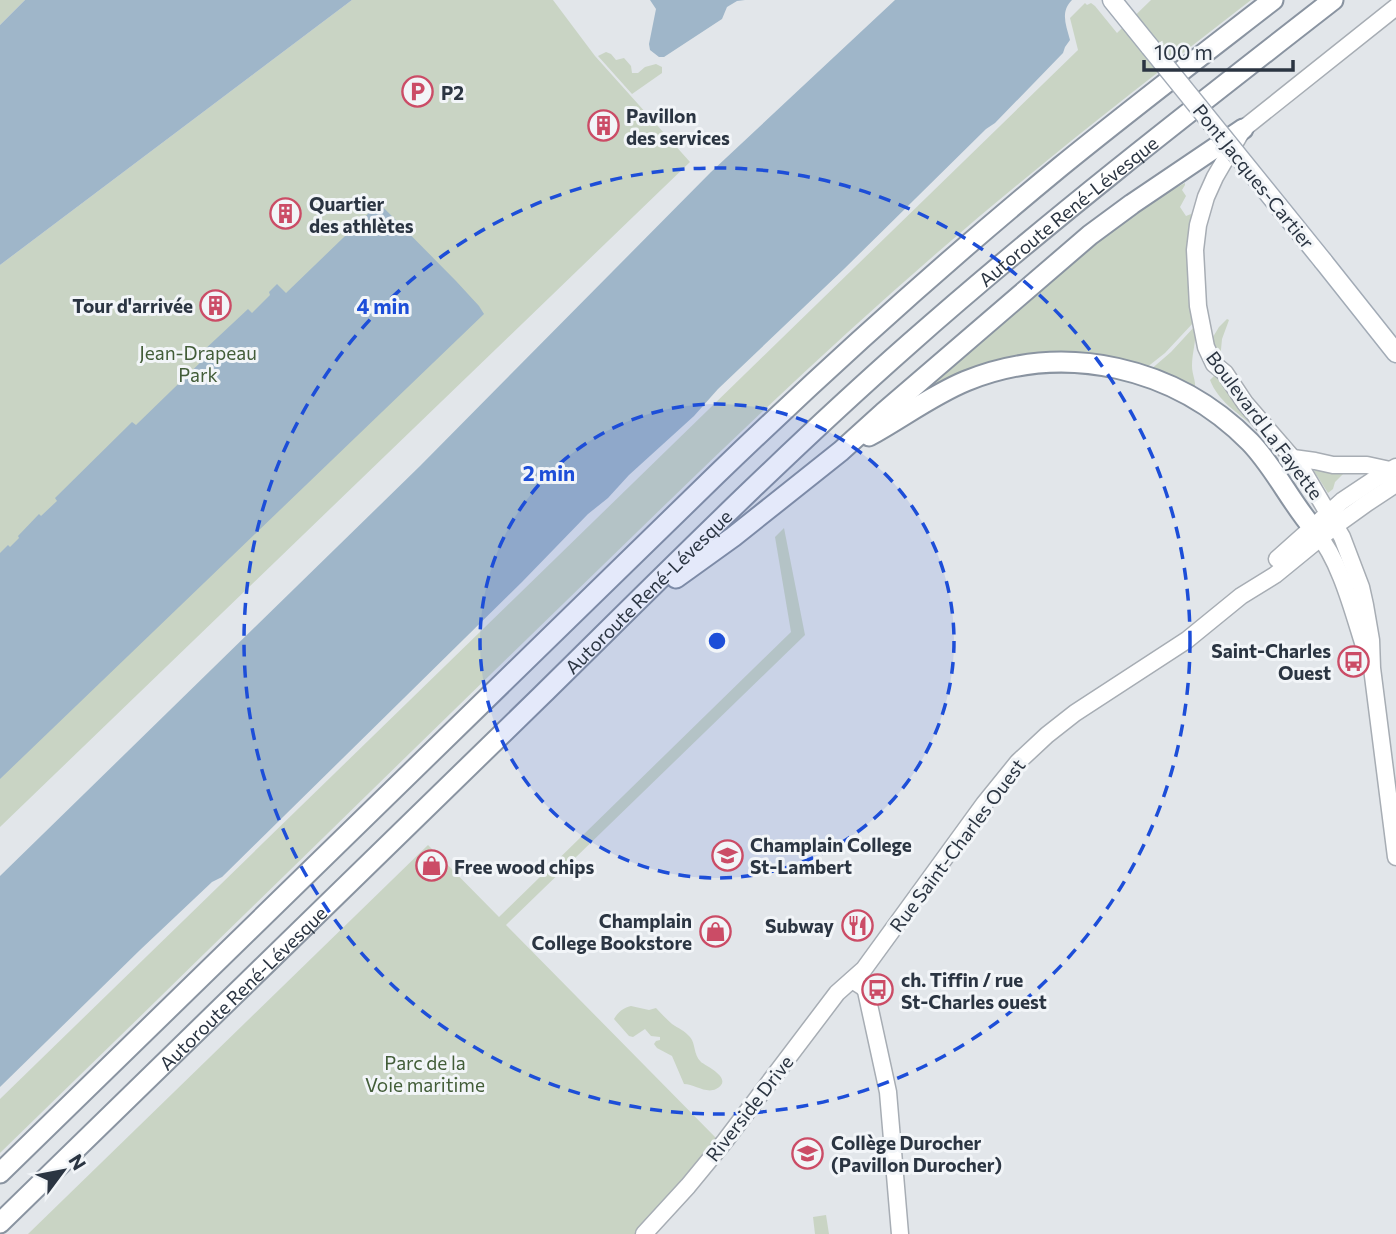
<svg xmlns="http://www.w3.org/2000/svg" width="1396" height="1234" viewBox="0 0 1396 1234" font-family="Commissioner,sans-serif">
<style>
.green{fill:#c9d4c4}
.water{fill:#9fb6c9}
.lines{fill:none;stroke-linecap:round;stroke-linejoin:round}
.secondary-casing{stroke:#a7adb4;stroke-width:19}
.primary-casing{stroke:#a2abb6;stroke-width:21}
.highway-casing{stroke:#8a94a1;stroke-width:23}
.secondary{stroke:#fff;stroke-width:16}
.primary{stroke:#fff;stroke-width:18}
.highway{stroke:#fff;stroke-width:19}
.primary-bridge-casing{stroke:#a2abb6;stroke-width:21;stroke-linecap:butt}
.primary-bridge{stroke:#fff;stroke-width:18}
.ring{fill:none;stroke:#1d4ed8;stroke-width:3.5;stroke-dasharray:12 9}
.labels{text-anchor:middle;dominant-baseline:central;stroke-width:6;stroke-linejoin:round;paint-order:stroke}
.poi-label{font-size:19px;font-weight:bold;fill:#2b3542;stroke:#f2f5f8;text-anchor:start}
.street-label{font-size:19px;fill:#2b3542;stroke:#f2f5f8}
.park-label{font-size:19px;fill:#425d38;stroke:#f2f5f8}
.centre{fill:#1d4ed8;stroke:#f2f5f8;stroke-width:3.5}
.ring-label{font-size:21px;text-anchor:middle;font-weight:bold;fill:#1d4ed8;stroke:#f2f5f8;stroke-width:6;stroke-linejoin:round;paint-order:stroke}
</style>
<rect width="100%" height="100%" fill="#e2e6ea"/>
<g class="green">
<path d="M0,0H25L0,25Z"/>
<path d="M352,0H553L595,56L690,162L0,827V265Z"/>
<path d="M1151,0H1251C1145,82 1039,164 938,252C796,375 662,508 527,639C351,810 176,982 0,1153V1099L1078,50L1070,18L1085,3L1087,5L1091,3L1095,6L1117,33Z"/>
<path d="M606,52L611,54L616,60L624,58L631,66L632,73H638L645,67L656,64L662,67V73L632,94L598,56Z"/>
<path d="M1185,183V185L1182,190L1186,196L1180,207L1186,216L1191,214L1193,220L1194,322L1165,353L1146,368L1084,357L905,402L1080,251L1141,210L1147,206V203Z"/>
<path d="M1227,319L1229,320L1222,339L1220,360L1210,342L1219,327Z"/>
<path d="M1195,326C1197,340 1192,352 1192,366C1192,374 1196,381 1195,388L1149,371L1171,352Z"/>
<path d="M1214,376L1218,377L1255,426H1253C1237,412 1218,401 1210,380Z"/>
<path d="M1317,466L1345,472L1335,482L1333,489L1328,493L1314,471Z"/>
<path d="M784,528L805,635L506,925L718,1140L636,1234H28L428,845L499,917L791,632L775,537Z"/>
<path d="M631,1006L649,1010L656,1008C661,1013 666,1019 672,1024C678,1028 685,1031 690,1037C696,1044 693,1054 701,1062C706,1066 735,1079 716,1089C706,1094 694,1084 684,1084L672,1056L657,1048L654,1044L656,1041L660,1040V1037L651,1036L645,1029L633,1037L629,1036L614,1019C618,1012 623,1008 631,1006Z"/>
<path d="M826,1215L829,1234H815L813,1217Z"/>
</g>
<g class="water">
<path d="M25,0H352L0,265V25Z"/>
<path d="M650,0H745L737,1L727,7L722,19L664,57H659L650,50L649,44L656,9Z"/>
<path d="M895,0H1072C1060,12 1066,25 1070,40L1065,47L1063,53L995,123L986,129L844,269L718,389L694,416L629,475L608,498L588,514L522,582L222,877L212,882L140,950L0,1087V876L420,466L711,172Z"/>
<path d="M375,199L456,281L479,306L484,314L0,779V553L8,545L10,547L19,538L18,536L39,514L41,516L57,501L55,498L132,422L136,425L206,357L202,352L248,309L252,313L270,295L269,292L277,284L286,293L372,210L369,205Z"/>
</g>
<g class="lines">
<defs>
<g id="secondary">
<path d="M1396,7L1243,129L1215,177L1206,197L1198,225L1195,250L1198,306L1206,347L1214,364L1225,373L1245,403L1302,469L1342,537L1361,587L1365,605L1371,640L1372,668L1396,857"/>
<path d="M1293,458L1315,461L1333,465H1367L1390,470"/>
<path d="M1316,532C1341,562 1353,612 1365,649"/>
<path d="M1277,559L1342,501L1375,479L1396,467"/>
<path d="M852,980L863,987L866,991L888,1092L900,1234"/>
<path d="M644,1234L688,1186L725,1141L837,993L864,969L984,804L1018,762L1047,735L1075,713L1187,640L1241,596L1275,575L1335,526L1367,503L1396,484"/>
</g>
<g id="primary">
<path d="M1112,0L1150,47"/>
<path d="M1323,261L1396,353"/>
</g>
<g id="highway">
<path d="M869,436C902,418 932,395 966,381C1065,341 1176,367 1250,442C1275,468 1290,501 1313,528"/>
<path d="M676,578L733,537L841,451L883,413L1090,235L1132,204L1243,129"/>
<path d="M0,1173L716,475C827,368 941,265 1060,167C1130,110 1202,55 1273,0"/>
<path id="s1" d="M0,1223C181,1048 361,872 541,696C662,577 782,456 909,344C1046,223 1189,112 1333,0"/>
</g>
</defs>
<use href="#secondary" class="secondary-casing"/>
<use href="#primary" class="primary-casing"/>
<use href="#highway" class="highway-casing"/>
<use href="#secondary" class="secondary"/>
<use href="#primary" class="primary"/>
<use href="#highway" class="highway"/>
<defs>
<path id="primary-bridge" d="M1150,47L1323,261"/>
</defs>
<use href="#primary-bridge" class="primary-bridge-casing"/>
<use href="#primary-bridge" class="primary-bridge"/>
</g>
<circle cx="717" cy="641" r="237" fill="#1d4ed8" fill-opacity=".12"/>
<g class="ring">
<circle cx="717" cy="641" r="237"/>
<circle cx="717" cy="641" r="473"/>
</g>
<defs>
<symbol id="parking-ring" viewBox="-11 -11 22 22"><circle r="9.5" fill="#f2f5f8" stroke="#cb4c66" stroke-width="1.5"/><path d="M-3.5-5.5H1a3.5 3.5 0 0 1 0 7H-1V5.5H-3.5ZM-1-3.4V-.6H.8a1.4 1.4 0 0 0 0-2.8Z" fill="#cb4c66"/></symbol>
<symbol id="building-ring" viewBox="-11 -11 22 22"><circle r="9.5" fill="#f2f5f8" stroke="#cb4c66" stroke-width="1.5"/><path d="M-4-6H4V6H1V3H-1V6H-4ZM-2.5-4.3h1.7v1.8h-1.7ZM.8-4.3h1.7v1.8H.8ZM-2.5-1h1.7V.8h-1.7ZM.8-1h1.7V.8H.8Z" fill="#cb4c66"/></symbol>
<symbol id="bus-ring" viewBox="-11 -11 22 22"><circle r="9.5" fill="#f2f5f8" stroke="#cb4c66" stroke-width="1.5"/><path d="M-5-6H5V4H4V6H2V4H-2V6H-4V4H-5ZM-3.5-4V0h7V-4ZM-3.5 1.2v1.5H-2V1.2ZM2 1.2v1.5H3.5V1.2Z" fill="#cb4c66"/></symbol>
<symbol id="university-ring" viewBox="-11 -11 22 22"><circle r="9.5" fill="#f2f5f8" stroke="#cb4c66" stroke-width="1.5"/><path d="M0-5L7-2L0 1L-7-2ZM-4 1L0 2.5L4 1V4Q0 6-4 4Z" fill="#cb4c66"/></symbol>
<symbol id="shop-ring" viewBox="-11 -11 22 22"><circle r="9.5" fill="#f2f5f8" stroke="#cb4c66" stroke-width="1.5"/><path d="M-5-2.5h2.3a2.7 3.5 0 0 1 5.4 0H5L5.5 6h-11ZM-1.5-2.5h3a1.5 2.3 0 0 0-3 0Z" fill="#cb4c66"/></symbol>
<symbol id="restaurant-ring" viewBox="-11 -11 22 22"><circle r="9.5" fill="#f2f5f8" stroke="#cb4c66" stroke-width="1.5"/><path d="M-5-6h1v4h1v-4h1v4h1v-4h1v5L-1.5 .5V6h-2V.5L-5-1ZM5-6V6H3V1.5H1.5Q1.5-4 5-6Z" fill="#cb4c66"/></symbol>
<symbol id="school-ring" viewBox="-11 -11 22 22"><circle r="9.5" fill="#f2f5f8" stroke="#cb4c66" stroke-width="1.5"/><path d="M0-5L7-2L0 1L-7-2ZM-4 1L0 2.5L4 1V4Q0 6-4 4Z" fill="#cb4c66"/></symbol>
</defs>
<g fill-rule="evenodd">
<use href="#parking-ring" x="400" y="74" width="35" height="35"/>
<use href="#building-ring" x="586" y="108" width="35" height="35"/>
<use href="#building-ring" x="268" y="196" width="35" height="35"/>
<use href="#building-ring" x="198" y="288" width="35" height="35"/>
<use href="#bus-ring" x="1336" y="644" width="35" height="35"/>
<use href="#university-ring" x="710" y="838" width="35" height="35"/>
<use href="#shop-ring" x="414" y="848" width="35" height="35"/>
<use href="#restaurant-ring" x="840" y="908" width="35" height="35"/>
<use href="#shop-ring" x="698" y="914" width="35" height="35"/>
<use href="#bus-ring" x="860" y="972" width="35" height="35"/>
<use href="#school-ring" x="790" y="1136" width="35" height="35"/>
</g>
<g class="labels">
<g class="poi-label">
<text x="441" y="92">P2</text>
<text x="626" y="115">Pavillon<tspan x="626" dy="22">des services</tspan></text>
<text x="309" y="203">Quartier<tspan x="309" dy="22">des athlètes</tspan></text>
<text x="193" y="305" text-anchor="end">Tour d'arrivée</text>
<text x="1331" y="650" text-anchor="end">Saint-Charles<tspan x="1331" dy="22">Ouest</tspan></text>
<text x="750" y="844">Champlain College<tspan x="750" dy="22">St-Lambert</tspan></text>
<text x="454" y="866">Free wood chips</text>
<text x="692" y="920" text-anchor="end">Champlain<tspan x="692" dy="22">College Bookstore</tspan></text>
<text x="834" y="925" text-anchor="end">Subway</text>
<text x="901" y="979">ch. Tiffin / rue<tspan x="901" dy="22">St-Charles ouest</tspan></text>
<text x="831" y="1142">Collège Durocher<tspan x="831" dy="22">(Pavillon Durocher)</tspan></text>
</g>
<g class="street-label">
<text transform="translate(1254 176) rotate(51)">Pont Jacques-Cartier</text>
<text stroke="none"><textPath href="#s1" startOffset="1472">Autoroute René-Lévesque</textPath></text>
<text transform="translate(1265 425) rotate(53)">Boulevard La Fayette</text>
<text stroke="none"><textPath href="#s1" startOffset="905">Autoroute René-Lévesque</textPath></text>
<text transform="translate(957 845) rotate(-53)">Rue Saint-Charles Ouest</text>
<text stroke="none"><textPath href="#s1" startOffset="338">Autoroute René-Lévesque</textPath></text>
<text transform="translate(749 1108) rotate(-52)">Riverside Drive</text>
</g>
<g class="park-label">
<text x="198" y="352">Jean-Drapeau<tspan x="198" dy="22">Park</tspan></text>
<text x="425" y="1062">Parc de la<tspan x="425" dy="22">Voie maritime</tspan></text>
</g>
</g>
<circle cx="717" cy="641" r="10" class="centre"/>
<g class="ring-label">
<text x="383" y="314">4 min</text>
<text x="549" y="481">2 min</text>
</g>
<g transform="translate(63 1171) rotate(58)" stroke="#f2f5f8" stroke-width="5" paint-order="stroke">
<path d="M0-5L12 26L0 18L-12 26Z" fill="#2b3542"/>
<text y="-10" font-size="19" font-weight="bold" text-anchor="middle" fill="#2b3542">N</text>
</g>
<path d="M1144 60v10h149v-10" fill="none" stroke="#2b3542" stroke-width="3.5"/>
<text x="1154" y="60" font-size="21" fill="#2b3542" stroke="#f2f5f8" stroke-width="5" paint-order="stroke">100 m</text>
</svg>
